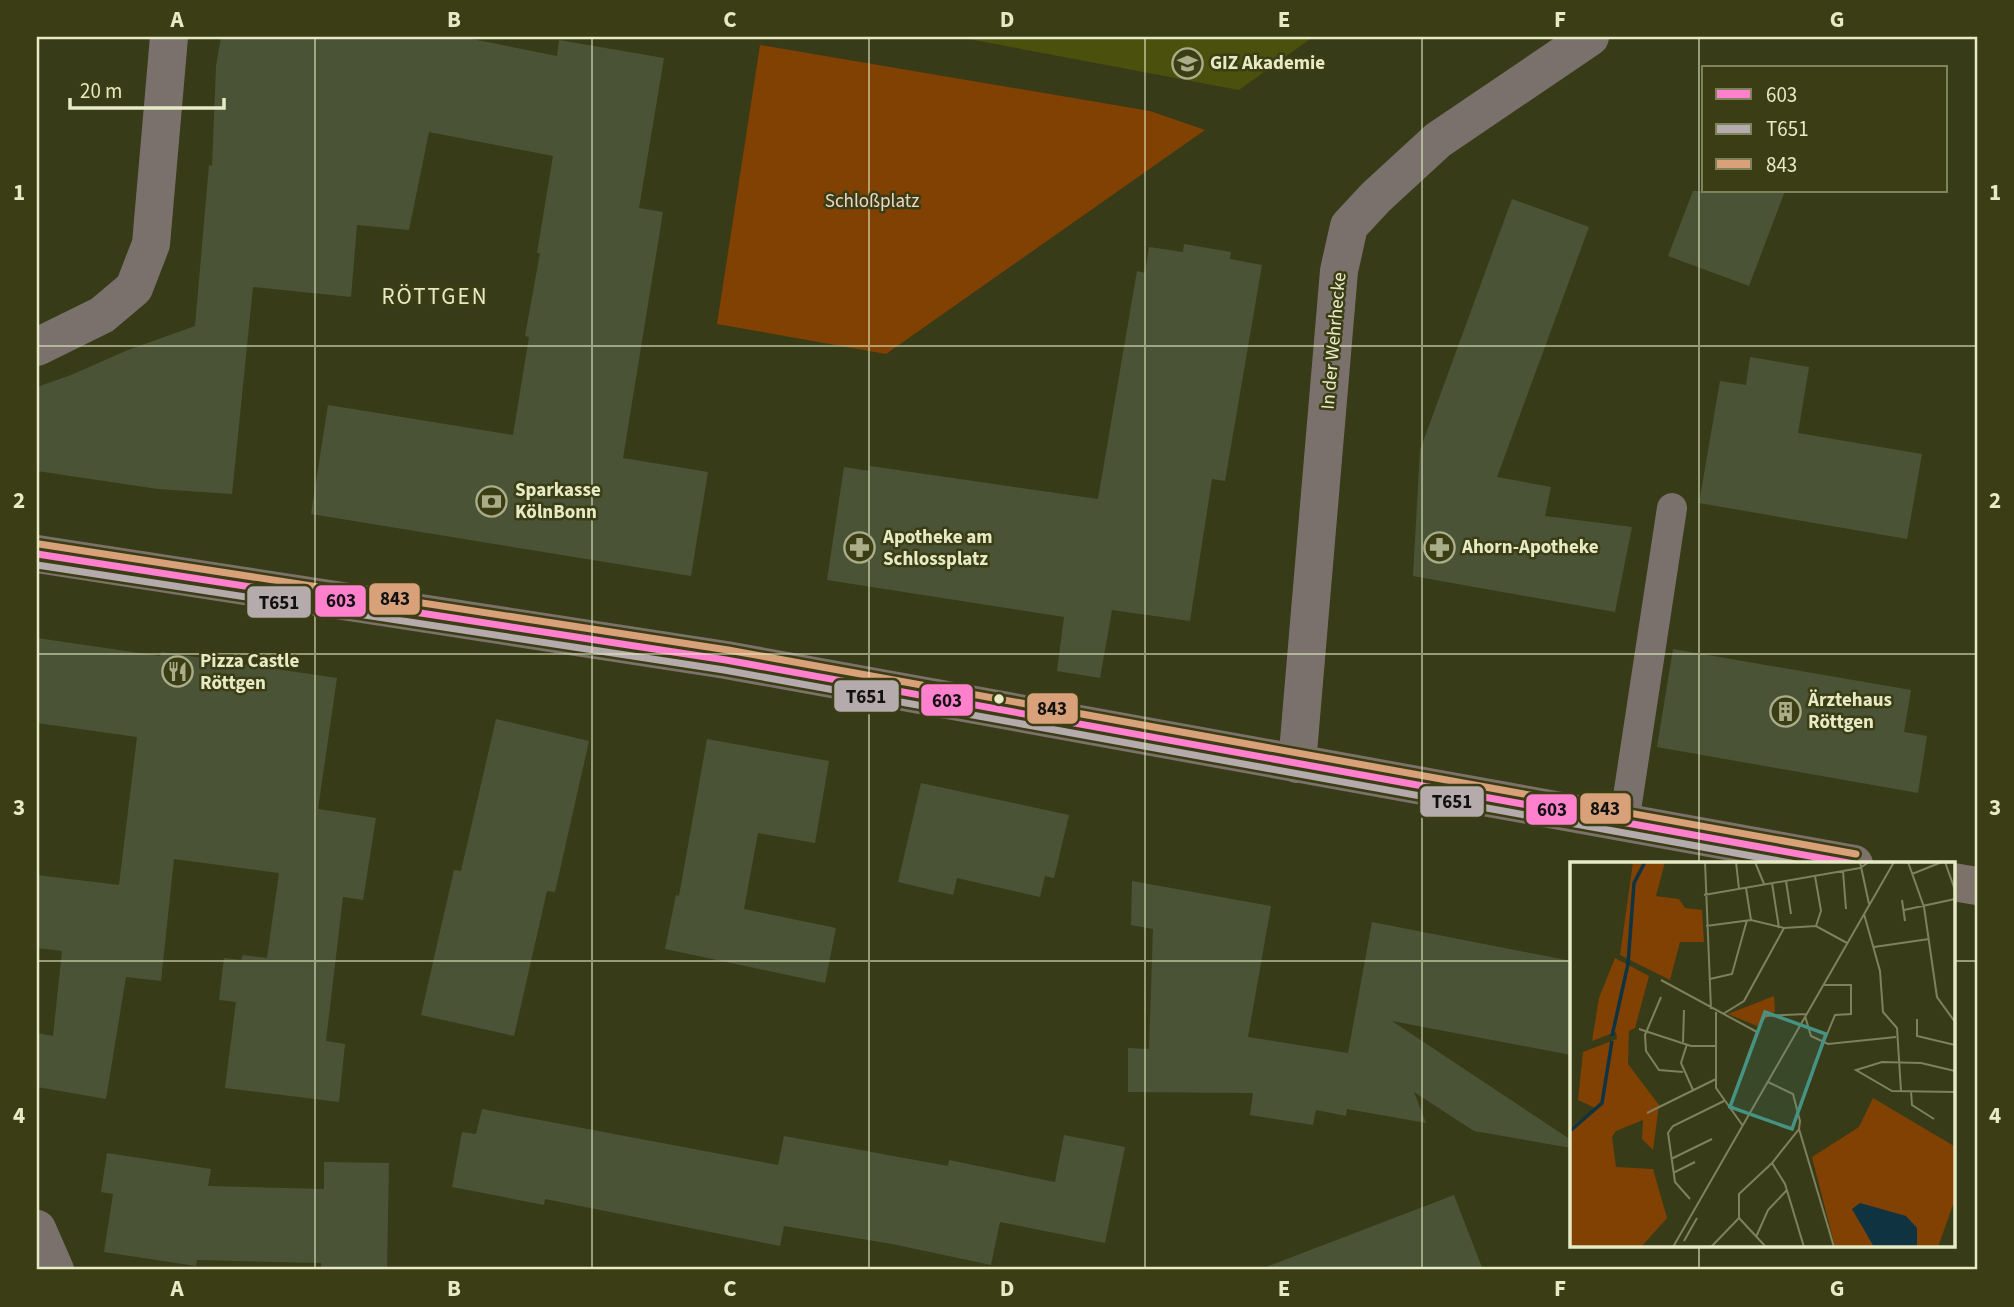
<svg xmlns="http://www.w3.org/2000/svg" width="2014" height="1307" viewBox="0 0 2014 1307" font-family="'Source Sans 3',sans-serif">
<style>
.built{fill:#4c500d}
.green{fill:#804103}
.building{fill:#4b5337}
.lines{fill:none;stroke-linecap:round;stroke-linejoin:round}
.service{stroke:#7b716c;stroke-width:30}
.minor{stroke:#7b716c;stroke-width:38}
.secondary{stroke:#7c7269;stroke-width:38}
.bus-1-casing{stroke:#3b3d15;stroke-width:12}
.bus-2-casing{stroke:#3b3d15;stroke-width:12}
.bus-3-casing{stroke:#3b3d15;stroke-width:12}
.bus-1{stroke:#ff80cc;stroke-width:7}
.bus-2{stroke:#b5aaac;stroke-width:7}
.bus-3{stroke:#d9a179;stroke-width:7}
.grid{fill:none;stroke:#e6ebc5;stroke-width:2;stroke-opacity:0.55}
.bus-dot{fill:#e6ebc5;stroke:#3b3d15;stroke-width:2.5}
.labels{text-anchor:middle;dominant-baseline:central;stroke-width:5;stroke-linejoin:round;paint-order:stroke}
.poi-label{font-size:19px;font-weight:bold;fill:#e6ebc5;stroke:#3b3d15;text-anchor:start}
.park-label{font-size:19px;fill:#eed6c8;stroke:#3b3d15}
.street-label{font-size:19px;fill:#e6ebc5;stroke:#3b3d15}
.quarter-label{font-size:23px;letter-spacing:2px;fill:#e6ebc5;stroke:#3b3d15}
.inset-river{fill:none;stroke:#0f3340;stroke-width:3.5}
.inset-road{fill:none;stroke:#7e815d;stroke-width:2}
.view{fill:#459384;fill-opacity:0.15;stroke:#459384;stroke-width:3.5}
.inset-edge{fill:none;stroke:#e6ebc5;stroke-width:3.5}
.line-badge{stroke:#3b3d15;stroke-width:2.5}
.pale-badge-label{font-size:19px;text-anchor:middle;font-weight:bold;fill:#111}
.neatline{fill:none;stroke:#e6ebc5;stroke-width:2.5}
.grid-label{font-size:23px;text-anchor:middle;font-weight:bold;fill:#e6ebc5}
</style>
<rect width="100%" height="100%" fill="#383b18"/>
<path class="built" d="M958,37H1313L1239,90Z"/>
<path class="green" d="M760,45L1150,111L1205,130L886,354L717,324Z"/>
<g class="building">
<path d="M221,37H462L557,56L559,40L664,58L639,208L663,212L623,458L708,472L691,576L311,514L328,405L513,435L529,337L525,336L540,253H537L553,156L429,132L409,230L357,225L351,297L253,287L232,494L158,489L37,471V387L71,375L128,350L195,326L209,165L212,166L216,66Z"/>
<path d="M1693,191H1785L1749,286L1668,256Z"/>
<path d="M1512,199L1589,227L1497,477L1551,487L1545,516L1632,527L1615,612L1413,576L1420,450Z"/>
<path d="M1184,244L1231,252L1230,259L1262,265L1225,481L1212,479L1190,621L1112,610L1100,678L1057,671L1064,617L827,580L844,467L869,471L870,466L1098,499L1137,271L1145,273L1149,247L1183,252Z"/>
<path d="M1750,357L1809,367L1798,433L1922,454L1907,539L1699,503L1720,381L1746,385Z"/>
<path d="M37,638L160,656L161,652L337,678L318,809L376,818L363,900L343,897L326,1041L345,1044L339,1102L225,1088L236,1002L219,1000L224,958L241,960L243,955L267,958L279,873L174,859L161,981L126,977L106,1099L37,1087V1033L53,1036L62,951L37,948V875L119,885L137,737L37,723Z"/>
<path d="M1673,649L1911,690L1904,732L1927,736L1918,793L1657,747Z"/>
<path d="M496,719L589,741L555,892L547,891L514,1036L421,1015L454,870L461,871Z"/>
<path d="M707,739L829,761L815,843L758,833L744,909L836,928L825,983L665,949L676,895L679,896Z"/>
<path d="M921,783L1069,815L1054,878L1045,876L1040,897L957,878L953,895L898,882Z"/>
<path d="M1132,881L1271,906L1248,1037L1348,1053L1372,922L1571,961V1055L1392,1021L1571,1140V1148L1474,1131L1414,1092L1426,1123L1347,1109L1346,1116L1316,1110L1313,1125L1250,1115L1253,1093L1128,1092V1048L1149,1049L1153,929L1131,925Z"/>
<path d="M482,1109L778,1165L784,1136L948,1166L949,1160L1055,1182L1064,1135L1125,1147L1105,1243L1000,1222L991,1265L892,1244L784,1226L780,1246L545,1199L544,1205L452,1187L462,1132L476,1134Z"/>
<path d="M107,1153L211,1169L208,1186L324,1189V1162L389,1163L387,1270L321,1269V1263L197,1260L196,1266L104,1252L113,1194L101,1192Z"/>
<path d="M1454,1195L1483,1270H1267L1266,1267Z"/>
</g>
<g class="lines">
<path class="service" d="M1624,823L1672,508"/>
<g class="minor">
<path d="M37,347L102,315L134,288L151,244L169,37"/>
<path d="M1297,764L1339,271L1349,226L1376,197L1438,140L1590,37"/>
<path d="M37,1229L55,1270"/>
</g>
<g class="secondary">
<path d="M37,554L726,660L1854,864"/>
<path d="M1953,882L1977,886"/>
</g>
<defs>
<path id="bus-1" d="M37,554L726,660L1854,864"/>
<path id="bus-2" d="M37,565L724,670L1796,864"/>
<path id="bus-3" d="M39,544L728,650L1856,854"/>
</defs>
<use href="#bus-1" class="bus-1-casing"/>
<use href="#bus-2" class="bus-2-casing"/>
<use href="#bus-3" class="bus-3-casing"/>
<use href="#bus-1" class="bus-1"/>
<use href="#bus-2" class="bus-2"/>
<use href="#bus-3" class="bus-3"/>
</g>
<path class="grid" d="M315,37V1270M592,37V1270M869,37V1270M1145,37V1270M1422,37V1270M1699,37V864M37,346H1977M37,654H1977M37,961H1571M1953,961H1977M1699,1246V1270"/>
<defs>
<symbol id="university-ring" viewBox="-11 -11 22 22"><circle r="9.5" fill="#3b3d15" stroke="#a9ad88" stroke-width="1.5"/><path d="M0-5L7-2L0 1L-7-2ZM-4 1L0 2.5L4 1V4Q0 6-4 4Z" fill="#a9ad88"/></symbol>
<symbol id="bank-ring" viewBox="-11 -11 22 22"><circle r="9.5" fill="#3b3d15" stroke="#a9ad88" stroke-width="1.5"/><path d="M-6-4H6V4H-6ZM0-2.3a2.3 2.3 0 1 0 0 4.6a2.3 2.3 0 1 0 0-4.6Z" fill="#a9ad88"/></symbol>
<symbol id="pharmacy-ring" viewBox="-11 -11 22 22"><circle r="9.5" fill="#3b3d15" stroke="#a9ad88" stroke-width="1.5"/><path d="M-2-6h4v4h4v4h-4v4h-4v-4h-4v-4h4Z" fill="#a9ad88"/></symbol>
<symbol id="restaurant-ring" viewBox="-11 -11 22 22"><circle r="9.5" fill="#3b3d15" stroke="#a9ad88" stroke-width="1.5"/><path d="M-5-6h1v4h1v-4h1v4h1v-4h1v5L-1.5 .5V6h-2V.5L-5-1ZM5-6V6H3V1.5H1.5Q1.5-4 5-6Z" fill="#a9ad88"/></symbol>
<symbol id="building-ring" viewBox="-11 -11 22 22"><circle r="9.5" fill="#3b3d15" stroke="#a9ad88" stroke-width="1.5"/><path d="M-4-6H4V6H1V3H-1V6H-4ZM-2.5-4.3h1.7v1.8h-1.7ZM.8-4.3h1.7v1.8H.8ZM-2.5-1h1.7V.8h-1.7ZM.8-1h1.7V.8H.8Z" fill="#a9ad88"/></symbol>
</defs>
<g fill-rule="evenodd">
<use href="#university-ring" x="1170" y="46" width="35" height="35"/>
<use href="#bank-ring" x="474" y="484" width="35" height="35"/>
<use href="#pharmacy-ring" x="1422" y="530" width="35" height="35"/>
<use href="#pharmacy-ring" x="842" y="530" width="35" height="35"/>
<use href="#restaurant-ring" x="160" y="654" width="35" height="35"/>
<use href="#building-ring" x="1768" y="694" width="35" height="35"/>
</g>
<circle class="bus-dot" cx="999" cy="699" r="6"/>
<g class="labels">
<g class="poi-label">
<text x="1210" y="63">GIZ Akademie</text>
<text x="515" y="490">Sparkasse<tspan x="515" dy="22">KölnBonn</tspan></text>
<text x="883" y="537">Apotheke am<tspan x="883" dy="22">Schlossplatz</tspan></text>
<text x="1462" y="547">Ahorn-Apotheke</text>
<text x="200" y="661">Pizza Castle<tspan x="200" dy="22">Röttgen</tspan></text>
<text x="1808" y="700">Ärztehaus<tspan x="1808" dy="22">Röttgen</tspan></text>
</g>
<g class="park-label">
<text x="872" y="201">Schloßplatz</text>
</g>
<g class="street-label">
<text transform="translate(1334 341) rotate(-85)">In der Wehrhecke</text>
</g>
<g class="quarter-label">
<text x="435" y="296">RÖTTGEN</text>
</g>
</g>
<g transform="translate(1570 862)">
<rect width="385" height="385" fill="#383b18"/>
<path d="M63,0H95L86,34L109,37L115,46L132,48L134,80H110L100,118L50,93ZM45,96L79,114L65,166L59,169L58,202L89,243L83,288L72,277L73,258L46,269L42,275L46,305L83,307L97,356L71,385H0V266L25,246L8,238L13,190L47,177L46,170L22,179L29,136ZM204,134L205,149L187,164L158,152ZM303,236L384,284L385,337L368,385H265L242,295L289,265Z" fill="#804103"/>
<path d="M290,341L336,354L347,366V385H304L282,347Z" fill="#0f3340"/>
<path class="inset-river" d="M42,174L58,102L64,21L75,0M0,269L32,241L42,179"/>
<path class="inset-road" d="M135,0L141,147M166,0L169,27M185,0L194,22M290,0L299,42M338,0L354,45L367,135L385,160M375,0L385,28M273,9L276,47M342,12L372,0M245,14L251,49L246,64M216,19L221,52M202,21L209,66M176,26L181,58M134,33L290,6L299,0M332,38L335,59M334,48L385,37M294,52L310,109L313,150L327,166L331,229M136,64L181,58L214,66L246,64L277,81M304,85L359,77M140,117L162,112L177,58M91,118L187,170L194,154L237,152M91,135L75,173L76,189L89,208L113,210M146,150V226L173,264M153,152L174,139L214,66M235,154L241,174L258,182L326,175M347,157V174L385,183M69,167L121,184H145M113,180L114,148M117,182L111,201L123,228M176,199L187,170M243,206L265,153L281,152V123H253M385,209L351,201L312,200L286,208L322,229L385,230M341,229L342,243L364,257M77,251L146,217M229,267L264,385M101,297L142,277M202,301L215,322L234,385M103,311L125,300M120,337L105,320L98,271L103,264L154,239M186,375L198,348L217,328M114,379L127,356M103,385L324,0M141,385L169,356M196,385L169,356V332L202,301L229,267L230,259L223,232L198,220"/>
<path class="view" d="M195,150L256,172L222,267L160,245Z"/>
<rect width="385" height="385" class="inset-edge"/>
</g>
<g class="line-badge">
<rect x="368" y="582" width="53" height="34" rx="7" fill="#d9a179"/>
<rect x="314" y="584" width="53" height="34" rx="7" fill="#ff80cc"/>
<rect x="246" y="585" width="66" height="34" rx="7" fill="#b5aaac"/>
<rect x="833" y="679" width="67" height="34" rx="7" fill="#b5aaac"/>
<rect x="920" y="683" width="54" height="34" rx="7" fill="#ff80cc"/>
<rect x="1026" y="692" width="53" height="33" rx="7" fill="#d9a179"/>
<rect x="1419" y="785" width="66" height="33" rx="7" fill="#b5aaac"/>
<rect x="1579" y="792" width="53" height="33" rx="7" fill="#d9a179"/>
<rect x="1525" y="793" width="53" height="33" rx="7" fill="#ff80cc"/>
</g>
<g class="pale-badge-label">
<text x="395" y="605">843</text>
<text x="341" y="607">603</text>
<text x="279" y="609">T651</text>
<text x="866" y="703">T651</text>
<text x="947" y="707">603</text>
<text x="1052" y="715">843</text>
<text x="1452" y="808">T651</text>
<text x="1605" y="815">843</text>
<text x="1552" y="816">603</text>
</g>
<rect width="2014" height="1307" fill="none" stroke="#3b3d15" stroke-width="77"/>
<rect x="1702" y="66" width="245" height="126" fill="#3b3d15" stroke="#7f835b" stroke-width="2"/>
<rect x="1716" y="89" width="35" height="10" fill="#ff80cc" stroke="#7f835b" stroke-width="2"/>
<text x="1766" y="102" font-size="21" fill="#e6ebc5">603</text>
<rect x="1716" y="124" width="35" height="10" fill="#b5aaac" stroke="#7f835b" stroke-width="2"/>
<text x="1766" y="136" font-size="21" fill="#e6ebc5">T651</text>
<rect x="1716" y="159" width="35" height="10" fill="#d9a179" stroke="#7f835b" stroke-width="2"/>
<text x="1766" y="172" font-size="21" fill="#e6ebc5">843</text>
<path d="M70 98v10h154v-10" fill="none" stroke="#e6ebc5" stroke-width="3.5"/>
<text x="80" y="98" font-size="21" fill="#e6ebc5" stroke="#3b3d15" stroke-width="5" paint-order="stroke">20 m</text>
<rect x="38" y="38" width="1938" height="1230" class="neatline"/>
<g class="grid-label">
<text x="177" y="27">A</text>
<text x="454" y="27">B</text>
<text x="730" y="27">C</text>
<text x="1007" y="27">D</text>
<text x="1284" y="27">E</text>
<text x="1560" y="27">F</text>
<text x="1837" y="27">G</text>
<text x="19" y="200">1</text>
<text x="1995" y="200">1</text>
<text x="19" y="508">2</text>
<text x="1995" y="508">2</text>
<text x="19" y="815">3</text>
<text x="1995" y="815">3</text>
<text x="19" y="1123">4</text>
<text x="1995" y="1123">4</text>
<text x="177" y="1296">A</text>
<text x="454" y="1296">B</text>
<text x="730" y="1296">C</text>
<text x="1007" y="1296">D</text>
<text x="1284" y="1296">E</text>
<text x="1560" y="1296">F</text>
<text x="1837" y="1296">G</text>
</g>
</svg>
